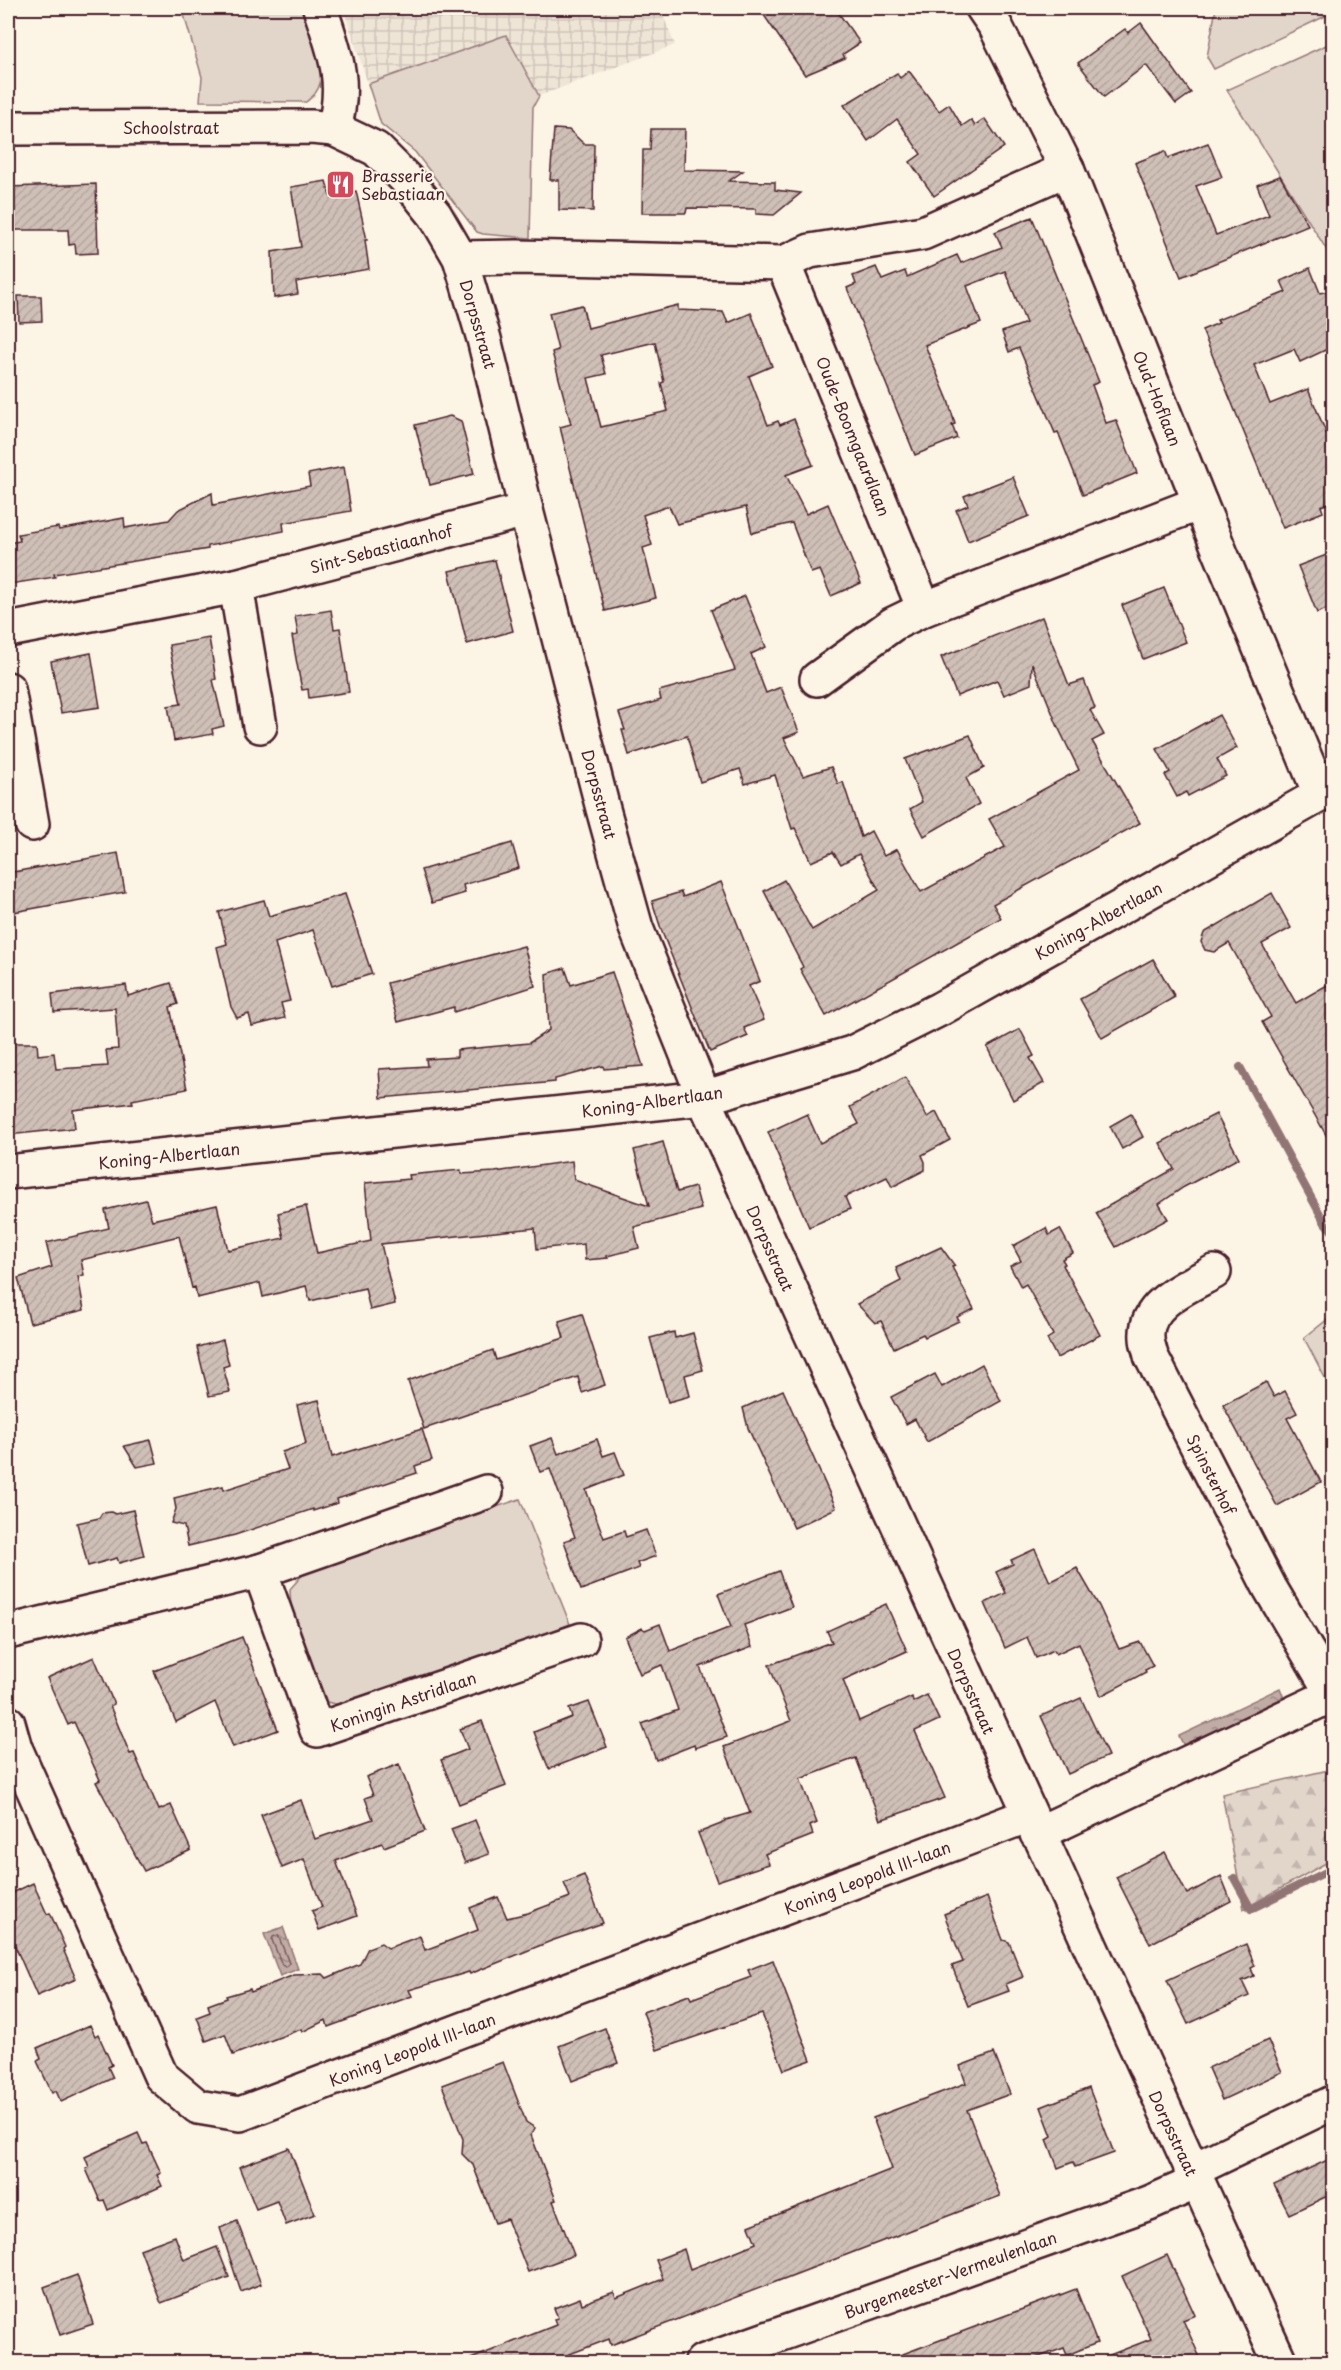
<svg xmlns="http://www.w3.org/2000/svg" width="1341" height="2370" viewBox="0 0 1341 2370" font-family="'Playpen Sans',sans-serif">
<style>
.industrial{fill:url(#industrial-grid)}
.green{fill:#e2d5ca;stroke:#967a7a;stroke-width:1.5}
.forest{fill:url(#forest-firs);stroke:#967a7a;stroke-width:1.5}
.water{fill:url(#water-ripples);stroke:#917474;stroke-width:1.5}
.lines{fill:none;stroke-linecap:round;stroke-linejoin:round}
.shore{stroke:#79575c;stroke-width:1.5}
.stream{stroke:#917474;stroke-width:8}
.building{fill:url(#building-hatch);stroke:#4a1f2b;stroke-width:1.5;fill-rule:evenodd}
.minor-casing{stroke:#4a1f2b;stroke-width:38}
.minor{stroke:#fcf5e5;stroke-width:33}
.labels{text-anchor:middle;dominant-baseline:central;stroke-width:4.5;stroke-linejoin:round;paint-order:stroke}
.street-label{font-size:16px;fill:#4a1f2b;stroke:#fcf5e5}
.poi-label{font-size:16px;fill:#4a1f2b;stroke:#fcf5e5;text-anchor:start}
</style>
<defs>
<pattern id="industrial-grid" width="8" height="8" patternUnits="userSpaceOnUse" patternTransform="scale(1.5)"><rect width="8" height="8" fill="#eee5d7"/><path d="M0 4h8M4 0v8" fill="none" stroke="#cec4b9"/></pattern>
<pattern id="forest-firs" width="22" height="20" patternUnits="userSpaceOnUse" patternTransform="scale(1.5)"><rect width="22" height="20" fill="#e2d5ca"/><path d="M5 1l3.5 6h-7zM16 11l3.5 6h-7z" fill="#c3b6ae"/></pattern>
<pattern id="water-ripples" width="26" height="14" patternUnits="userSpaceOnUse" patternTransform="scale(1.5)"><rect width="26" height="14" fill="#c0aca5"/><path d="M2 4q2-2 4 0t4 0M15 11q2-2 4 0t4 0" fill="none" stroke="#9e8b87"/></pattern>
<pattern id="building-hatch" width="6" height="6" patternUnits="userSpaceOnUse" patternTransform="scale(1.5)"><rect width="6" height="6" fill="#cfc0b7"/><path d="M-1 1l2-2M0 6l6-6M5 7l2-2" fill="none" stroke="#b3a59e"/></pattern>
</defs>
<rect width="100%" height="100%" fill="#fcf5e5"/>
<filter id="ink" filterUnits="userSpaceOnUse"><feTurbulence type="fractalNoise" baseFrequency=".0167" numOctaves="2"/><feDisplacementMap in="SourceGraphic" scale="12" xChannelSelector="R" yChannelSelector="G"/><feConvolveMatrix kernelMatrix="1 2 1 2 8 2 1 2 1" color-interpolation-filters="sRGB"/></filter>
<g filter="url(#ink)">
<path class="industrial" d="M343,8H660L675,45L539,96L506,35L368,84Z"/>
<g class="green">
<path d="M182,8H303C310,29 331,71 316,92C314,96 309,99 306,102L200,101L202,77Z"/>
<path d="M1216,8H1333L1334,12L1214,69L1207,57Z"/>
<path d="M506,35L539,96L533,107L530,238L483,234L477,232L415,152L381,124L368,84Z"/>
<path d="M1333,42V260L1227,90Z"/>
<path d="M1333,1315V1393L1304,1338Z"/>
<path d="M520,1499L570,1624L358,1710L327,1702L291,1609L290,1589L305,1572Z"/>
</g>
<path class="forest" d="M1333,1769V1859L1244,1909L1222,1794Z"/>
<g class="water">
<path d="M1280,1688L1286,1703L1185,1748L1179,1736Z"/>
<path d="M283,1927L298,1969L280,1976L264,1934Z"/>
</g>
<g class="lines">
<path class="shore" d="M278,1935L289,1963L286,1967L282,1965L272,1940L273,1937Z"/>
<g class="stream">
<path d="M1240,1067L1325,1223L1334,1233"/>
<path d="M1234,1878L1251,1909L1334,1868"/>
</g>
</g>
<g class="building">
<path d="M759,8H835L860,43L843,54L845,58L805,75Z"/>
<path d="M1141,23L1191,93L1176,104L1146,65L1104,97L1078,63L1125,29L1128,33Z"/>
<path d="M909,71L939,111L949,104L962,126L971,120L975,126L985,119L1004,147L934,196L910,162L921,154L897,119L868,141L844,105L897,73L900,78Z"/>
<path d="M554,129L569,130L584,144H594L593,211L559,210V180H550Z"/>
<path d="M651,129H685L684,170L743,171L729,181L775,182V190L801,193L774,215L756,214V209L687,208L686,213H642L643,150H650Z"/>
<path d="M1208,143L1222,177L1196,186L1216,235L1269,215L1257,185L1280,176L1308,225L1181,277L1135,163L1165,151L1168,158Z"/>
<path d="M326,181L330,196L356,191L367,240H365L369,269L296,282L298,294L274,298L272,252L301,247L291,187Z"/>
<path d="M96,184L98,253L76,254L75,244L69,245L68,230H8V187Z"/>
<path d="M1032,217L1099,382L1092,385L1106,423L1116,420L1137,473L1083,495L1058,432L1055,433L1019,348L1009,352L1002,332L1026,323L1005,271L967,286L981,323L925,345L948,400L955,424L952,425L957,438L915,455L847,288L856,284L853,276L876,267L882,280L905,271L907,277L957,255L961,263L1002,247L995,232Z"/>
<path d="M1310,268L1320,293L1334,290V346L1300,362L1294,349L1254,365L1270,404L1308,389L1334,452V501L1321,506L1323,512L1283,528L1202,330L1219,323L1217,320L1286,292L1281,281Z"/>
<path d="M18,296H41L42,321L19,322Z"/>
<path d="M582,305L588,328L678,305V310L723,312L728,323L751,313L772,366L749,376L768,425L778,421L780,425L794,419L813,465L786,475L806,514L828,504L861,583L831,596L820,570L811,573L792,523L752,533L746,507L677,524L669,506L643,515L652,545L643,548L656,598L605,611L560,427L571,424L552,352L558,350L549,313ZM655,342L664,382L661,383L668,411L601,427L588,378L606,374L601,355Z"/>
<path d="M450,416L461,421L474,474L430,485L415,425Z"/>
<path d="M344,467L351,511L283,523L284,531L208,546V549L54,574L55,577L10,584L8,543L20,541L18,534L58,527L59,530L124,518L125,528L169,520L178,510L212,493L213,505L310,486L308,474Z"/>
<path d="M1013,477L1029,516L968,541L956,510L968,505L964,496Z"/>
<path d="M1334,552V606L1317,613L1298,566Z"/>
<path d="M495,560L513,631L467,644L449,571Z"/>
<path d="M1164,588L1186,642L1143,659L1122,605Z"/>
<path d="M745,596L766,647L751,654L766,693L781,687L799,732L784,738L803,776L831,767L838,784L843,782L861,837L871,831L884,856L897,849L921,892L1005,847L989,819L1079,770L1058,727L1032,663L1031,684L1004,695L997,680L957,696L941,657L1042,617L1069,685L1084,680L1095,708L1090,710L1104,735L1092,741L1140,823L993,904L1001,918L826,1016L800,969L803,967L764,891L784,880L812,930L879,890L859,854L841,864L833,852L811,862L795,828L792,829L775,775L745,784L740,769L700,782L687,736L629,755L622,730H625L619,713L661,700L659,691L735,670L711,610Z"/>
<path d="M331,610L334,629L340,628L349,692L309,698L308,689L302,690L297,664L292,636L298,635L295,616Z"/>
<path d="M209,638L216,679L213,680L224,726L212,729L213,734L174,741L168,706L181,704L169,645Z"/>
<path d="M91,653L100,707L61,713L51,661Z"/>
<path d="M1219,715L1237,748L1217,759L1226,776L1188,796L1186,792L1177,797L1165,775L1170,772L1157,749Z"/>
<path d="M970,735L984,768L966,778L979,804L924,836L910,809L922,802L905,759Z"/>
<path d="M512,843L519,868L463,885L465,893L432,903L421,870Z"/>
<path d="M118,853L125,892L8,913V873Z"/>
<path d="M721,882L760,981L749,986L764,1020L744,1028L748,1036L710,1052L662,932L652,901L681,892L683,897Z"/>
<path d="M1272,893L1291,928L1262,944L1296,1003L1334,981V1149L1262,1022L1271,1017L1229,943L1214,952L1205,950L1201,942L1204,933Z"/>
<path d="M345,894L372,974L332,986L313,930L275,943L290,1001L281,1003L285,1018L252,1026L249,1014L237,1018L231,1007L217,947L227,944L219,912L264,900L269,916Z"/>
<path d="M524,946L535,986L454,1012V1007L398,1022L387,983Z"/>
<path d="M1153,959L1175,997L1102,1038L1080,999Z"/>
<path d="M565,968L571,985L612,972L643,1066L604,1069L603,1066L555,1079V1082L381,1098L379,1069L427,1066L426,1059L457,1057V1050L529,1043L549,1030L546,974Z"/>
<path d="M171,983L178,1004L170,1007L187,1089L132,1100L133,1103L73,1110L75,1128L8,1135V1043H37L38,1055L54,1053L56,1069L108,1066L106,1050L118,1049L115,1008L54,1012L52,994L126,985L128,996Z"/>
<path d="M1020,1029L1034,1056L1030,1058L1044,1083L1013,1100L987,1047Z"/>
<path d="M905,1077L927,1117L936,1112L950,1140L922,1155L925,1162V1170L892,1187L887,1177L845,1197L850,1209L809,1227L768,1132L807,1114L820,1143L859,1124L850,1107Z"/>
<path d="M1131,1114L1143,1137L1122,1149L1110,1126Z"/>
<path d="M1216,1114L1239,1158L1184,1187L1159,1204L1168,1219L1116,1247L1096,1213L1174,1169L1160,1143Z"/>
<path d="M663,1142L677,1192L695,1187L701,1209L634,1227L639,1248L607,1256L608,1258L585,1260L584,1244L537,1249L535,1228L381,1244L395,1304L370,1310L365,1288L310,1301L306,1286L263,1297L260,1283L197,1298L195,1287L192,1288L179,1236L81,1260L84,1275L78,1276L84,1310L30,1323L18,1278L52,1267L46,1243L109,1228L105,1210L146,1200L152,1220L217,1205L228,1250L284,1238L278,1213L306,1206L317,1253L371,1241L365,1183L410,1179L409,1175L461,1170V1174L495,1172L572,1161L574,1180L649,1206L634,1150Z"/>
<path d="M1046,1228L1049,1235L1060,1229L1073,1253L1062,1259L1065,1264L1063,1265L1100,1335L1057,1358L1047,1339L1053,1335L1026,1284L1021,1287L1010,1266L1021,1261L1013,1246Z"/>
<path d="M941,1247L955,1266L952,1267L974,1309L957,1317L959,1321L925,1337L923,1334L894,1348L881,1321L875,1323L857,1304L901,1281L896,1268Z"/>
<path d="M582,1314L605,1385L582,1393L578,1377L424,1429L408,1381L493,1350L496,1360L564,1338L559,1321Z"/>
<path d="M674,1332L675,1338L693,1333L703,1370L685,1375L690,1396L668,1402L650,1338Z"/>
<path d="M223,1340L229,1365L223,1367L230,1392L209,1396L197,1347Z"/>
<path d="M982,1364L1001,1401L927,1442L915,1419L906,1424L891,1397L935,1374L942,1387Z"/>
<path d="M1266,1382L1274,1397L1285,1391L1297,1413L1287,1418L1321,1482L1277,1506L1223,1405Z"/>
<path d="M783,1390L836,1508L794,1528L748,1428L743,1408Z"/>
<path d="M319,1400L332,1457L422,1429L432,1460L415,1466L417,1473L337,1499L338,1503L313,1511V1509L235,1535L188,1546L184,1526L171,1523L176,1509L174,1498L223,1486L224,1490L288,1469L282,1452L306,1444L297,1405Z"/>
<path d="M552,1438L558,1454L597,1439L603,1456L615,1452L624,1475L586,1490L604,1538L624,1531L626,1537L646,1530L656,1556L637,1563L639,1568L581,1590L564,1541L575,1537L550,1469L540,1472L530,1446Z"/>
<path d="M151,1440L157,1463L137,1467L124,1446Z"/>
<path d="M133,1510L144,1556L119,1563L117,1558L88,1566L77,1523L99,1518L102,1513L111,1512L115,1514Z"/>
<path d="M1035,1549L1050,1582L1077,1568L1099,1606L1119,1649L1140,1642L1153,1666L1145,1670L1146,1672L1101,1696L1079,1643L1056,1654L1054,1650L1036,1658L1027,1637L1005,1648L985,1603L1006,1593L996,1572L1013,1564L1011,1560Z"/>
<path d="M779,1571L792,1607L744,1625L752,1647L700,1667L727,1737L695,1748L694,1745L656,1760L642,1724L678,1710L662,1665L640,1674L625,1637L642,1628L645,1630L660,1624L670,1651L731,1627L718,1594Z"/>
<path d="M886,1604L907,1651L843,1680L859,1721L912,1697L913,1702L927,1695L939,1720L915,1731L945,1798L880,1820L856,1758L800,1779L817,1823L810,1826L813,1835L765,1854L769,1864L717,1881L698,1833L721,1824L726,1820L750,1813L724,1747L791,1721L769,1665L832,1642L827,1631Z"/>
<path d="M242,1637L278,1730L233,1747L215,1702L176,1722L154,1671Z"/>
<path d="M94,1657L114,1704L110,1706L130,1754L134,1753L159,1810L171,1805L191,1850L144,1871L96,1782L100,1780L74,1722L68,1725L47,1678Z"/>
<path d="M1081,1698L1108,1756L1068,1774L1041,1716Z"/>
<path d="M589,1702L607,1747L549,1769L534,1732L572,1717L569,1709Z"/>
<path d="M482,1721L506,1786L459,1804L441,1760L468,1749L460,1729Z"/>
<path d="M399,1764L425,1831L384,1847L382,1843L336,1861L357,1916L319,1930L312,1911L322,1907L304,1859L282,1868L261,1815L301,1800L315,1839L373,1819L365,1798L373,1795L366,1777Z"/>
<path d="M475,1820L489,1854L465,1863L451,1829Z"/>
<path d="M1165,1852L1187,1894L1221,1876L1231,1901L1150,1944L1116,1877Z"/>
<path d="M584,1875L603,1923L551,1941L470,1974L469,1972L409,1990L412,1996L328,2027L326,2020L302,2032L301,2029L233,2055L225,2034L206,2041L197,2017L210,2012L208,2005L227,1998L226,1996L250,1989L251,1992L294,1975L323,1974L327,1978L360,1964L368,1948L381,1943L388,1948L420,1936L425,1950L478,1930L470,1908L498,1897L507,1918L528,1913L570,1897L564,1883Z"/>
<path d="M33,1883L47,1914L50,1913L58,1931L65,1947L63,1949L76,1979L37,1996L8,1930V1895Z"/>
<path d="M987,1897L1003,1940L1009,1942L1023,1977L1006,1984L1009,1991L968,2006L952,1966L963,1962L944,1914Z"/>
<path d="M1246,1944L1255,1966L1251,1968L1254,1976L1242,1981L1249,1996L1188,2024L1167,1980Z"/>
<path d="M773,1960L811,2060L784,2070L762,2014L657,2050L643,2012L689,1995L691,1999L751,1977L748,1970Z"/>
<path d="M90,2025L95,2036L98,2034L112,2065L108,2067L113,2078L61,2102L56,2091L52,2093L37,2061L41,2059L37,2048Z"/>
<path d="M605,2028L618,2063L572,2081L559,2046Z"/>
<path d="M1268,2040L1282,2072L1222,2100L1208,2068Z"/>
<path d="M994,2053L1010,2094L967,2110L1000,2196L611,2345L609,2339L549,2362H463L556,2325L554,2319L558,2318L554,2308L580,2298L582,2304L614,2292L616,2298L663,2279L656,2260L684,2249L690,2269L739,2250L756,2243L749,2226L892,2169L873,2118L966,2083L960,2066Z"/>
<path d="M503,2062L526,2122L535,2128L531,2135L556,2200L553,2201L574,2255L528,2272L507,2219L495,2223L473,2165L462,2154L463,2139L442,2085Z"/>
<path d="M1089,2088L1114,2153L1075,2167L1073,2162L1058,2168L1047,2139L1052,2136L1041,2107Z"/>
<path d="M138,2133L143,2144L147,2143L161,2173L157,2175L162,2186L108,2210L104,2200L100,2201L86,2169L89,2167L85,2157Z"/>
<path d="M289,2148L315,2214L286,2225L277,2201L256,2209L239,2167Z"/>
<path d="M1334,2157V2193L1289,2214L1274,2185Z"/>
<path d="M237,2221L261,2284L241,2292L220,2228Z"/>
<path d="M175,2236L184,2260L217,2247L229,2277L161,2303L140,2249Z"/>
<path d="M1167,2255L1195,2315L1183,2320L1202,2362H1094V2361L1151,2339L1122,2276Z"/>
<path d="M77,2275L93,2324L60,2335L44,2287Z"/>
<path d="M1076,2289L1097,2343L1067,2355L1064,2348L1025,2362H888L887,2360Z"/>
</g>
<g class="lines">
<defs>
<g id="minor">
<path d="M320,8C335,53 347,81 334,129"/>
<path d="M983,8L996,27L1067,169L1200,503L1320,794"/>
<path d="M8,128L311,127L334,129L376,149L406,179L435,215L460,258L484,339L526,510L603,809L636,928L710,1112L1280,2362"/>
<path d="M460,258L517,257L783,263L810,251L923,233L1067,169"/>
<path d="M783,263L924,609L1200,503"/>
<path d="M236,586L260,726"/>
<path d="M8,630L236,586L526,510"/>
<path d="M817,679L893,624L924,609"/>
<path d="M8,689L32,824"/>
<path d="M8,1172L703,1098L852,1053L940,1009L1334,787"/>
<path d="M1214,1272C1189,1286 1144,1303 1147,1338C1147,1344 1150,1350 1151,1356L1270,1588L1333,1695"/>
<path d="M260,1571L317,1730L581,1640"/>
<path d="M8,1632L260,1571L486,1492"/>
<path d="M8,1723L15,1748L161,2076L198,2107L240,2114L1029,1815"/>
<path d="M1037,1834L1334,1694"/>
<path d="M1191,2171L1334,2102"/>
<path d="M702,2362L1149,2203L1197,2182"/>
</g>
</defs>
<use href="#minor" class="minor-casing"/>
<use href="#minor" class="minor"/>
</g>
</g>
<defs>
<symbol id="restaurant-square" viewBox="-11 -11 22 22"><rect x="-9" y="-9" width="18" height="18" rx="4" fill="#d1495b" stroke="#fcf5e5"/><path d="M-5-6h1v4h1v-4h1v4h1v-4h1v5L-1.5 .5V6h-2V.5L-5-1ZM5-6V6H3V1.5H1.5Q1.5-4 5-6Z" fill="#fff"/></symbol>
</defs>
<g fill-rule="evenodd">
<use href="#restaurant-square" x="324" y="168" width="33" height="33"/>
</g>
<g class="labels">
<g class="street-label">
<text x="171" y="127">Schoolstraat</text>
<text transform="translate(479 324) rotate(74)">Dorpsstraat</text>
<text transform="translate(1158 398) rotate(68)">Oud-Hoflaan</text>
<text transform="translate(854 436) rotate(68)">Oude-Boomgaardlaan</text>
<text transform="translate(381 548) rotate(-15)">Sint-Sebastiaanhof</text>
<text transform="translate(600 794) rotate(75)">Dorpsstraat</text>
<text transform="translate(1098 920) rotate(-29)">Koning-Albertlaan</text>
<text transform="translate(652 1101) rotate(-8)">Koning-Albertlaan</text>
<text transform="translate(169 1155) rotate(-6)">Koning-Albertlaan</text>
<text transform="translate(771 1248) rotate(66)">Dorpsstraat</text>
<text transform="translate(1212 1474) rotate(63)">Spinsterhof</text>
<text transform="translate(972 1691) rotate(66)">Dorpsstraat</text>
<text transform="translate(403 1701) rotate(-19)">Koningin Astridlaan</text>
<text transform="translate(867 1877) rotate(-21)">Koning Leopold III-laan</text>
<text transform="translate(412 2049) rotate(-21)">Koning Leopold III-laan</text>
<text transform="translate(1174 2133) rotate(65)">Dorpsstraat</text>
<text transform="translate(950 2274) rotate(-20)">Burgemeester-Vermeulenlaan</text>
</g>
<g class="poi-label">
<text x="361" y="175">Brasserie<tspan x="361" dy="18">Sebastiaan</tspan></text>
</g>
</g>
<rect width="1341" height="2370" fill="none" stroke="#fcf5e5" stroke-width="30"/>
<rect x="15" y="15" width="1311" height="2340" fill="none" stroke="#4a1f2b" stroke-width="2" filter="url(#ink)"/>
</svg>
